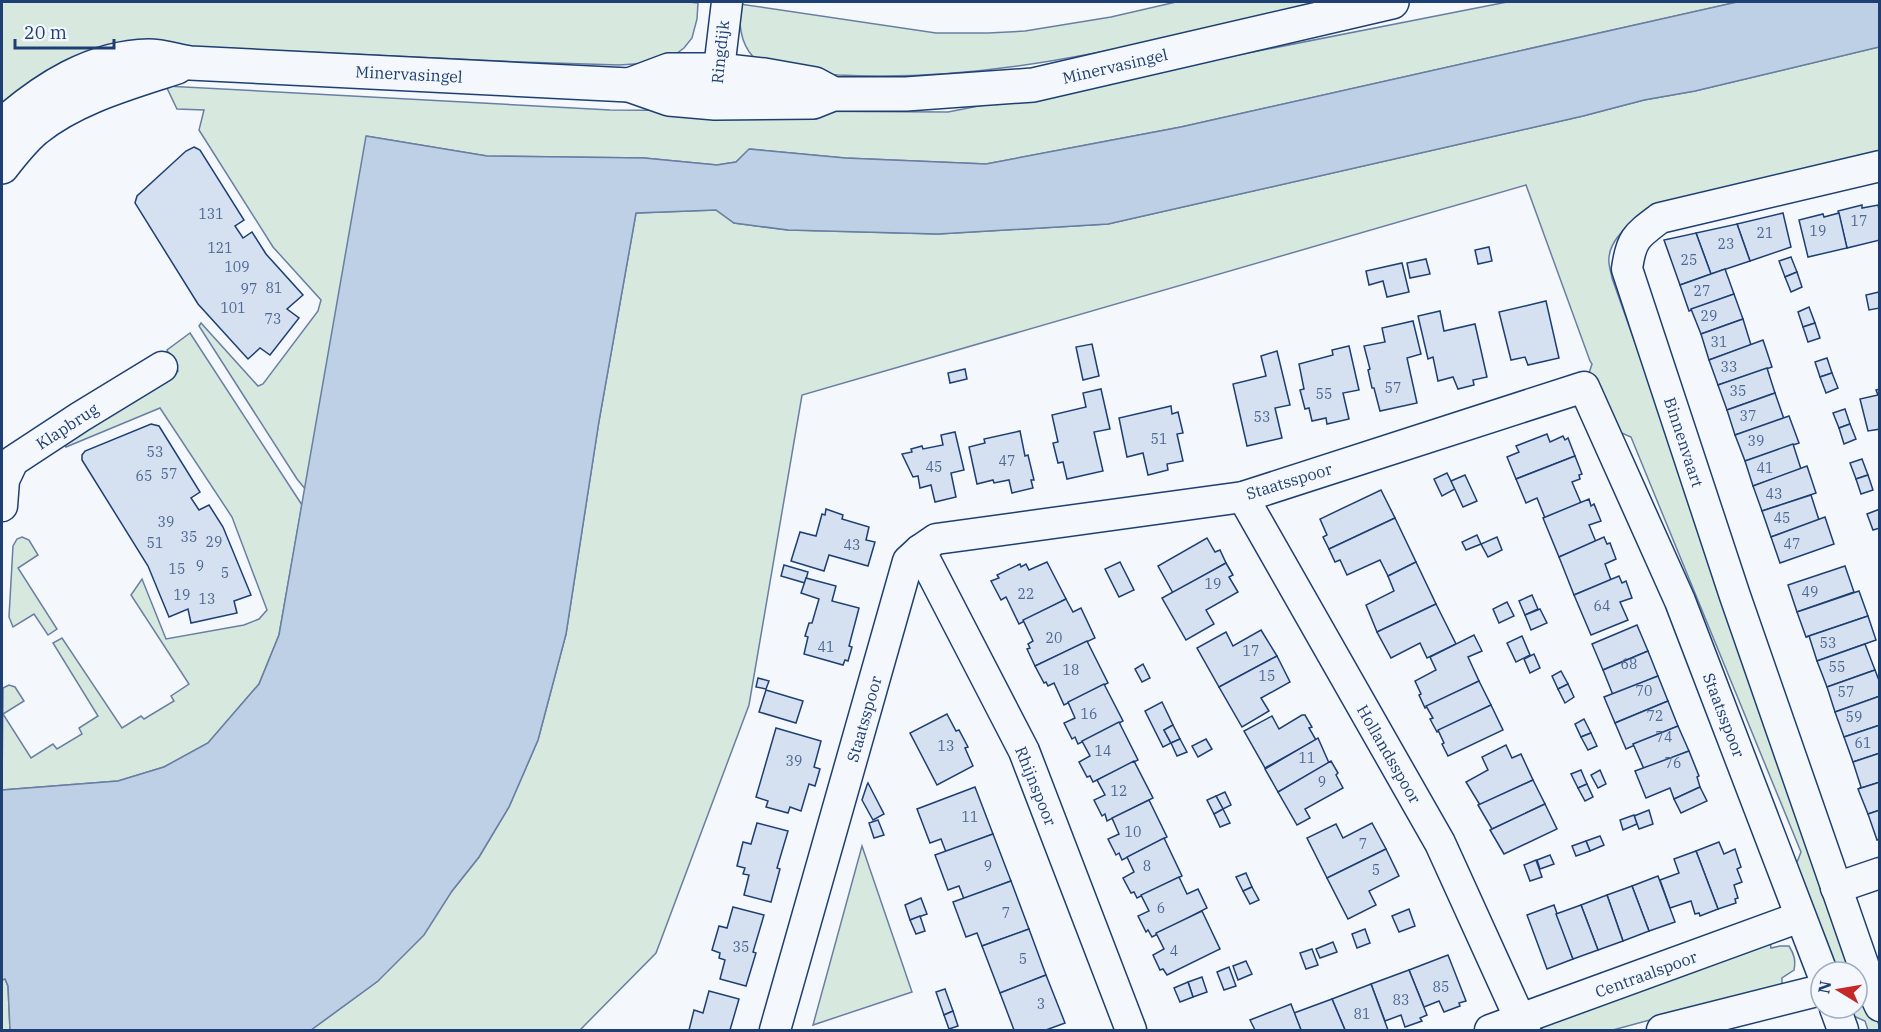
<svg xmlns="http://www.w3.org/2000/svg" width="1881" height="1032" viewBox="0 0 1881 1032" font-family="'IBM Plex Serif',serif">
<style>
.green{fill:#d7e8df;stroke:#687fa3;stroke-width:1.5}
.water{fill:#bed0e5;stroke:#687fa3;stroke-width:1.5}
.building{fill:#d5e0f0;stroke:#1d3f73;stroke-width:1.5}
.lines{fill:none;stroke-linecap:round;stroke-linejoin:round}
.minor-casing{stroke:#1d3f73;stroke-width:33}
.tertiary-casing{stroke:#1d3f73;stroke-width:36}
.minor{stroke:#f4f7fb;stroke-width:30}
.tertiary{stroke:#f4f7fb;stroke-width:33}
.labels{text-anchor:middle;dominant-baseline:central;stroke-width:4.5;stroke-linejoin:round;paint-order:stroke}
.number-label{font-size:14px;fill:#4b6792}
.street-label{font-size:16px;fill:#1d3f73;stroke:#f4f7fb}
</style>
<rect width="100%" height="100%" fill="#f4f7fb"/>
<g class="green">
<path d="M2,2H689L698,3L697,19L692,38L684,48L665,62L619,65L520,62L159,45L2,116Z"/>
<path d="M1176,2H1320C1162,39 1002,84 838,75C815,73 787,76 766,66C741,54 738,28 740,4L936,33H988L1025,31L1111,17Z"/>
<path d="M1507,2H1738L1181,127L986,164L845,158L750,149L736,162L717,165L644,158L487,156L367,136L306,490L297,479L199,326L201,323L258,386L263,384L318,311L321,300L273,247L199,130L204,110L177,109L166,86L610,110L948,112Z"/>
<path d="M1879,47V158L1641,217C1627,226 1610,240 1609,258C1608,264 1611,272 1612,278L1858,971L1836,972L1794,870L1801,852L1631,437L1617,431L1588,376L1592,364L1590,361L1526,185L802,395L749,705L656,953L580,1030H311L378,981L452,891L479,857L509,807L538,740L566,634L599,421L636,213L716,210L734,223L788,230L938,234L1108,224L1583,116L1644,100L1695,91Z"/>
<path d="M190,333L302,505L279,635L259,684L208,743L164,767L118,781L2,790L3,688L9,685L15,687L24,701L3,714L31,758L53,744L57,749L82,734L79,728L98,716L53,643L62,638L122,728L141,716L144,719L174,701L171,696L189,684L131,595L142,579L166,639L244,625L259,619L267,610L232,517L160,408L66,447L62,442L178,371L167,350Z"/>
<path d="M22,537L29,540L38,555L18,568L57,629L48,635L34,614L13,627L9,617L13,546L17,539Z"/>
<path d="M862,846L912,992L813,1025Z"/>
<path d="M1770,940L1771,948L1780,946H1789C1794,954 1796,960 1794,970L1782,978V984L1613,1030H1543L1541,1026Z"/>
<path d="M5,979L8,986L10,1030H2V980Z"/>
<path d="M1862,984L1879,1025V1030H1868L1865,1021L1849,1014L1847,1008H1857V985Z"/>
</g>
<path class="water" d="M1737,2H1879V47L1695,91L1644,100L1583,116L1108,224L938,234L788,230L734,223L716,210L636,213L599,421L566,634L538,740L509,807L479,857L452,891L424,935L378,981L311,1030H10L8,986L5,979L2,980V790L118,781L164,767L208,743L259,684L279,635L366,136L487,156L644,158L717,165L736,162L749,149L845,158L986,164L1181,127Z"/>
<g class="building">
<path d="M194,147L200,150L244,220L235,226L243,238L252,232L266,254L303,295L287,309L299,318L270,355L260,348L248,359L198,304L135,203L137,196L186,151Z"/>
<path d="M1862,205V208L1878,205L1880,213V240L1847,248L1838,211Z"/>
<path d="M1783,213L1791,247L1750,261L1737,224Z"/>
<path d="M1839,213L1847,248L1808,257L1799,220L1823,214L1824,217Z"/>
<path d="M1737,224L1750,261L1711,274L1696,233Z"/>
<path d="M1696,233L1711,274L1680,285L1664,240Z"/>
<path d="M1489,247L1492,261L1478,264L1475,250Z"/>
<path d="M1791,257L1797,272L1785,277L1779,261Z"/>
<path d="M1426,259L1430,274L1410,278L1407,263Z"/>
<path d="M1402,263L1409,292L1387,297L1383,281L1369,285L1366,271Z"/>
<path d="M1725,269L1734,294L1689,311L1680,285Z"/>
<path d="M1797,272L1802,287L1791,292L1785,277Z"/>
<path d="M1879,292L1880,308L1869,310L1866,295Z"/>
<path d="M1734,294L1743,319L1701,334L1691,309Z"/>
<path d="M1546,301L1559,358L1528,365L1525,357L1511,360L1499,312Z"/>
<path d="M1809,307L1815,323L1803,327L1798,312Z"/>
<path d="M1440,311L1444,331L1475,324L1487,377L1473,380L1474,385L1458,389L1453,377L1438,381L1433,357L1428,359L1418,316Z"/>
<path d="M1743,319L1751,345L1709,360L1701,334Z"/>
<path d="M1413,321L1421,354L1407,358L1417,403L1380,411L1374,388H1372L1368,370L1370,369L1364,346L1385,342L1382,328Z"/>
<path d="M1815,323L1820,338L1808,342L1803,327Z"/>
<path d="M1763,340L1772,367L1718,385L1709,360Z"/>
<path d="M1092,344L1099,376L1083,380L1076,347Z"/>
<path d="M1349,346L1359,390L1343,393L1349,419L1327,424L1326,418L1312,421L1309,408L1305,409L1300,390L1304,389L1299,364L1333,355L1332,350Z"/>
<path d="M1277,351L1290,405L1275,408L1282,438L1247,446L1233,384L1266,376L1261,356Z"/>
<path d="M1827,358L1832,373L1820,377L1815,362Z"/>
<path d="M1767,368L1775,393L1727,410L1718,385Z"/>
<path d="M965,369L967,379L950,383L948,373Z"/>
<path d="M1832,373L1838,388L1826,393L1820,377Z"/>
<path d="M1101,389L1110,429L1094,432L1103,471L1067,479L1063,462L1058,463L1053,443L1058,442L1052,415L1086,407L1083,393Z"/>
<path d="M1880,389V429L1868,431L1860,399L1878,395L1876,390Z"/>
<path d="M1775,393L1784,419L1735,435L1727,410Z"/>
<path d="M1171,406L1172,414L1178,412L1183,433L1177,434L1183,461L1167,464L1168,470L1148,475L1143,453L1127,457L1119,418Z"/>
<path d="M1845,409L1850,424L1839,428L1833,413Z"/>
<path d="M1789,416L1799,443L1745,461L1735,435Z"/>
<path d="M151,424L159,426L200,492L191,498L199,510L209,505L223,527L251,595L234,601L237,613L191,623L188,609L169,617L148,566L82,460V455L85,451Z"/>
<path d="M1850,424L1856,439L1844,444L1839,428Z"/>
<path d="M1020,431L1025,456L1028,455L1034,480H1031L1033,488L1012,493L1009,480L994,483L993,480L977,484L969,447L985,443L984,439Z"/>
<path d="M955,432L964,470L951,473L956,497L935,502L931,485L920,488L918,476L913,477L902,454L912,452L911,449L922,446L923,449L943,445L941,435Z"/>
<path d="M1547,434L1550,442L1563,436L1565,440L1568,438L1575,456L1516,479L1507,457L1519,452L1516,446Z"/>
<path d="M1793,444L1801,469L1753,486L1745,461Z"/>
<path d="M1575,456L1582,474L1579,475L1580,479L1572,482L1581,503L1545,518L1537,498L1526,503L1516,479Z"/>
<path d="M1862,459L1868,475L1856,479L1850,463Z"/>
<path d="M1807,466L1816,493L1762,511L1753,486Z"/>
<path d="M1447,473L1455,489L1442,496L1434,479Z"/>
<path d="M1465,475L1477,501L1463,507L1451,481Z"/>
<path d="M1868,475L1873,490L1861,494L1856,479Z"/>
<path d="M1381,490L1395,518L1329,549L1323,537L1327,535L1320,519Z"/>
<path d="M1811,495L1819,520L1771,537L1762,511Z"/>
<path d="M1589,499L1591,506L1594,504L1601,521L1589,525L1596,542L1559,557L1543,518Z"/>
<path d="M826,509L843,515L842,519L869,527L866,540L875,542L868,566L829,555L824,571L791,561L800,532L816,536L822,514L825,515Z"/>
<path d="M1880,509V528L1873,530L1867,514Z"/>
<path d="M1825,517L1834,544L1780,563L1771,537Z"/>
<path d="M1395,518L1416,562L1388,576L1380,560L1347,575L1340,560L1335,562L1329,549Z"/>
<path d="M1477,535L1481,544L1466,550L1462,542Z"/>
<path d="M1497,537L1502,550L1488,557L1481,544Z"/>
<path d="M1604,537L1607,544L1610,543L1616,559L1605,564L1611,580L1574,595L1559,557Z"/>
<path d="M1207,538L1215,552L1220,550L1226,563L1173,593L1158,566Z"/>
<path d="M1047,562L1066,599L1019,624L1006,597L1001,600L991,581L999,578L997,575L1020,564L1021,567L1026,564L1029,570Z"/>
<path d="M1120,562L1134,590L1119,597L1105,569Z"/>
<path d="M1416,562L1436,604L1377,632L1366,605L1394,591L1388,576Z"/>
<path d="M1226,563L1233,575L1229,577L1238,592L1206,610L1214,624L1186,640L1162,598Z"/>
<path d="M784,565L808,572L805,583L781,576Z"/>
<path d="M1845,566L1854,592L1797,612L1788,585Z"/>
<path d="M1619,576L1622,583L1626,581L1632,598L1620,602L1628,620L1591,635L1574,595Z"/>
<path d="M806,578L836,586L832,601L859,608L849,646L852,647L848,661L845,660L843,665L804,654L808,637L805,636L809,623H812L819,599L801,593Z"/>
<path d="M1859,591L1868,616L1806,637L1797,612Z"/>
<path d="M1532,595L1538,609L1525,615L1519,601Z"/>
<path d="M1066,599L1073,612L1081,608L1095,638L1035,666L1027,649L1030,648L1028,644L1033,641L1023,620Z"/>
<path d="M1507,602L1514,616L1499,623L1493,609Z"/>
<path d="M1436,604L1456,644L1427,658L1420,643L1391,658L1377,632Z"/>
<path d="M1540,609L1547,623L1531,630L1525,615Z"/>
<path d="M1868,616L1876,640L1817,661L1809,636L1806,637Z"/>
<path d="M1637,625L1648,651L1603,670L1592,644Z"/>
<path d="M1261,630L1277,656L1219,687L1197,648L1226,632L1233,646Z"/>
<path d="M1474,635L1482,651L1468,657L1479,681L1425,708L1419,695L1421,694L1415,681L1436,670L1430,657Z"/>
<path d="M1522,636L1530,655L1516,662L1507,643Z"/>
<path d="M1087,641L1108,683L1064,705L1054,683L1048,686L1046,682L1044,683L1035,666Z"/>
<path d="M1865,644L1875,670L1827,687L1817,661Z"/>
<path d="M1648,651L1658,676L1613,695L1603,670Z"/>
<path d="M1534,654L1540,668L1530,673L1524,659Z"/>
<path d="M1277,656L1290,682L1261,698L1269,711L1242,727L1219,687Z"/>
<path d="M1143,664L1150,678L1142,682L1135,669Z"/>
<path d="M1875,670L1880,683V696L1835,712L1827,687Z"/>
<path d="M1561,671L1568,684L1558,689L1552,676Z"/>
<path d="M1658,676L1668,701L1615,723L1604,697Z"/>
<path d="M758,678L769,681L766,689L756,687Z"/>
<path d="M1479,681L1491,705L1437,732L1430,719L1433,718L1426,706Z"/>
<path d="M1104,684L1123,721L1078,744L1075,737L1072,739L1064,723L1075,718L1068,702Z"/>
<path d="M1568,684L1574,697L1565,703L1558,689Z"/>
<path d="M766,690L803,701L796,723L759,712Z"/>
<path d="M1880,696V725L1844,737L1835,712Z"/>
<path d="M1668,701L1678,726L1626,749L1615,723Z"/>
<path d="M1162,702L1173,725L1164,730L1171,743L1163,747L1145,711Z"/>
<path d="M1491,705L1503,730L1448,756L1442,744L1444,743L1438,730Z"/>
<path d="M947,714L956,731L959,730L968,747L965,748L973,766L937,785L910,733Z"/>
<path d="M1302,715H1305L1312,727L1309,728L1316,740L1265,768L1244,731L1272,716L1279,729Z"/>
<path d="M1584,719L1591,733L1581,737L1575,724Z"/>
<path d="M1119,722L1138,760L1093,782L1090,776L1087,777L1079,762L1090,756L1082,741Z"/>
<path d="M1173,725L1180,739L1171,743L1164,730Z"/>
<path d="M1880,725V753L1853,762L1844,737Z"/>
<path d="M1678,726L1689,751L1644,769L1633,744Z"/>
<path d="M776,728L821,741L814,767L820,769L815,786L809,784L801,811L790,807L788,813L766,807L768,801L756,797Z"/>
<path d="M1591,733L1597,746L1588,750L1581,737Z"/>
<path d="M1318,738L1329,763L1278,792L1265,769Z"/>
<path d="M1180,739L1187,752L1177,756L1171,743Z"/>
<path d="M1206,739L1212,749L1198,757L1192,746Z"/>
<path d="M1506,745L1512,758L1521,754L1533,780L1480,805L1466,782L1488,770L1482,757Z"/>
<path d="M1689,751L1699,776L1697,777L1700,787L1674,799L1670,788L1646,798L1635,771Z"/>
<path d="M1880,753V782L1858,789L1861,787L1853,762Z"/>
<path d="M1134,761L1153,798L1107,821L1105,814L1102,816L1094,800L1105,795L1097,780Z"/>
<path d="M1331,761L1338,773L1336,775L1343,788L1305,809L1310,818L1297,825L1278,792Z"/>
<path d="M1581,770L1587,784L1578,788L1571,774Z"/>
<path d="M1600,770L1606,784L1598,788L1591,775Z"/>
<path d="M1533,780L1545,804L1492,829L1478,805Z"/>
<path d="M1880,782V810L1868,814L1858,789Z"/>
<path d="M868,783L884,814L873,820L862,800L867,785Z"/>
<path d="M1587,784L1593,797L1585,801L1578,788Z"/>
<path d="M975,787L993,834L946,852L941,839L930,843L917,809Z"/>
<path d="M1700,787L1707,801L1681,813L1674,799Z"/>
<path d="M1225,792L1231,805L1223,809L1216,796Z"/>
<path d="M1216,796L1223,809L1214,814L1207,800Z"/>
<path d="M1149,800L1167,837L1122,860L1119,853L1116,855L1108,839L1119,834L1112,818Z"/>
<path d="M1545,804L1557,829L1504,854L1490,830Z"/>
<path d="M1223,809L1230,823L1220,827L1214,814Z"/>
<path d="M1649,810L1653,824L1639,829L1634,816Z"/>
<path d="M1880,810V839L1877,840L1868,814Z"/>
<path d="M1634,815L1637,824L1623,830L1620,820Z"/>
<path d="M878,820L884,835L874,838L869,823Z"/>
<path d="M757,823L788,831L777,868L780,869L771,902L744,895L749,875L743,874L745,868L737,866L743,842L751,844Z"/>
<path d="M1372,823L1386,849L1327,878L1307,838L1336,824L1343,838Z"/>
<path d="M993,834L1011,881L964,899L959,886L948,890L935,855Z"/>
<path d="M1600,836L1604,845L1590,851L1586,841Z"/>
<path d="M1164,838L1182,876L1137,898L1134,892L1131,893L1123,878L1134,872L1127,857Z"/>
<path d="M1586,841L1590,851L1576,856L1572,846Z"/>
<path d="M1719,842L1724,854L1735,849L1741,867L1737,869L1742,882L1734,885L1738,898L1735,899L1736,903L1718,909L1696,851Z"/>
<path d="M1386,849L1399,876L1369,891L1376,905L1348,919L1327,878Z"/>
<path d="M1696,851L1718,909L1700,916L1699,913L1695,914L1691,901L1670,908L1660,880L1679,873L1674,859Z"/>
<path d="M1550,855L1554,864L1540,869L1537,860Z"/>
<path d="M1536,860L1542,877L1530,881L1524,865Z"/>
<path d="M1246,873L1252,887L1243,891L1236,877Z"/>
<path d="M1658,876L1675,922L1649,931L1632,886Z"/>
<path d="M1179,877L1187,894L1198,889L1207,908L1152,937L1148,930L1146,932L1138,916L1149,911L1141,895Z"/>
<path d="M1011,881L1029,929L982,946L977,933L966,937L953,902Z"/>
<path d="M1632,886L1649,931L1623,941L1607,895Z"/>
<path d="M1252,887L1259,900L1250,904L1243,891Z"/>
<path d="M1607,895L1623,941L1598,950L1581,905Z"/>
<path d="M921,898L927,914L910,920L905,905Z"/>
<path d="M1554,905L1573,959L1547,969L1527,915Z"/>
<path d="M1581,905L1598,950L1573,959L1556,914Z"/>
<path d="M733,907L764,915L753,952L756,953L746,986L720,979L725,960L719,958L720,953L712,950L719,926L727,928Z"/>
<path d="M1409,909L1415,926L1399,932L1392,916Z"/>
<path d="M1202,911L1220,949L1167,975L1163,969L1160,970L1153,955L1164,949L1156,933Z"/>
<path d="M920,916L925,931L916,934L910,920Z"/>
<path d="M1029,929L1046,975L1000,993L982,946Z"/>
<path d="M1365,929L1370,943L1357,948L1352,934Z"/>
<path d="M1333,942L1337,952L1320,958L1316,949Z"/>
<path d="M1312,949L1318,965L1306,969L1300,953Z"/>
<path d="M1448,955L1466,1001L1459,1003L1460,1006L1444,1012L1439,1001L1424,1007L1409,970Z"/>
<path d="M1246,961L1252,974L1238,980L1233,966Z"/>
<path d="M1229,967L1236,986L1224,990L1217,972Z"/>
<path d="M1409,970L1427,1015L1420,1018L1422,1021L1405,1027L1401,1015L1385,1021L1371,984Z"/>
<path d="M1046,975L1065,1023L1046,1030H1014L1000,993Z"/>
<path d="M1202,977L1207,992L1193,997L1188,982Z"/>
<path d="M1188,982L1193,997L1180,1002L1174,988Z"/>
<path d="M1371,984L1388,1030H1345L1332,999Z"/>
<path d="M945,989L953,1011L944,1015L936,992Z"/>
<path d="M709,991L739,999L730,1030H689L694,1010L703,1013Z"/>
<path d="M1332,999L1345,1030H1301L1294,1013Z"/>
<path d="M1291,1004L1301,1030H1255L1250,1020Z"/>
<path d="M953,1011L958,1026L949,1029L944,1015Z"/>
</g>
<g class="lines">
<defs>
<g id="minor">
<path d="M716,94L727,2"/>
<path d="M1880,166L1660,218C1636,236 1631,239 1627,269L1735,596L1871,987L1880,1006"/>
<path d="M1243,497L1440,843L1525,1030"/>
<path d="M2,506L4,480L13,461L80,417L162,367"/>
<path d="M920,550L1024,751L1131,1030"/>
<path d="M1836,888L1880,873"/>
<path d="M1835,1008L1843,1030"/>
<path d="M775,1030L908,561L920,550L936,539L1243,497L1584,387L1680,601L1822,972"/>
<path d="M1490,1030L1800,917"/>
<path d="M1662,1030L1821,990"/>
</g>
<g id="tertiary">
<path d="M629,85L669,70H718L764,75L815,84L828,91"/>
<path d="M2,125C43,89 92,57 149,56C162,56 177,61 190,63L629,85L669,99L715,103L813,102L833,94H906L1033,85L1392,2"/>
<path d="M2,167C12,154 23,140 36,129C76,97 129,83 177,67"/>
</g>
</defs>
<use href="#minor" class="minor-casing"/>
<use href="#tertiary" class="tertiary-casing"/>
<use href="#minor" class="minor"/>
<use href="#tertiary" class="tertiary"/>
</g>
<g class="labels">
<g class="number-label">
<text x="211" y="214">131</text>
<text x="1859" y="221">17</text>
<text x="1818" y="231">19</text>
<text x="1765" y="233">21</text>
<text x="1726" y="244">23</text>
<text x="220" y="248">121</text>
<text x="1689" y="260">25</text>
<text x="237" y="267">109</text>
<text x="274" y="288">81</text>
<text x="249" y="289">97</text>
<text x="1702" y="291">27</text>
<text x="233" y="308">101</text>
<text x="1709" y="316">29</text>
<text x="273" y="319">73</text>
<text x="1719" y="342">31</text>
<text x="1729" y="367">33</text>
<text x="1393" y="388">57</text>
<text x="1738" y="391">35</text>
<text x="1324" y="394">55</text>
<text x="1748" y="416">37</text>
<text x="1262" y="417">53</text>
<text x="1159" y="439">51</text>
<text x="1756" y="441">39</text>
<text x="155" y="452">53</text>
<text x="1007" y="461">47</text>
<text x="934" y="467">45</text>
<text x="1765" y="468">41</text>
<text x="169" y="474">57</text>
<text x="144" y="476">65</text>
<text x="1774" y="494">43</text>
<text x="1782" y="518">45</text>
<text x="166" y="522">39</text>
<text x="189" y="537">35</text>
<text x="214" y="542">29</text>
<text x="155" y="543">51</text>
<text x="1792" y="544">47</text>
<text x="852" y="545">43</text>
<text x="200" y="566">9</text>
<text x="177" y="569">15</text>
<text x="225" y="573">5</text>
<text x="1213" y="584">19</text>
<text x="1810" y="592">49</text>
<text x="1026" y="594">22</text>
<text x="182" y="595">19</text>
<text x="207" y="599">13</text>
<text x="1602" y="606">64</text>
<text x="1054" y="638">20</text>
<text x="1828" y="643">53</text>
<text x="826" y="647">41</text>
<text x="1251" y="651">17</text>
<text x="1629" y="664">68</text>
<text x="1837" y="667">55</text>
<text x="1071" y="670">18</text>
<text x="1267" y="676">15</text>
<text x="1644" y="691">70</text>
<text x="1846" y="692">57</text>
<text x="1089" y="714">16</text>
<text x="1655" y="716">72</text>
<text x="1854" y="717">59</text>
<text x="1664" y="737">74</text>
<text x="1863" y="743">61</text>
<text x="946" y="746">13</text>
<text x="1103" y="751">14</text>
<text x="1307" y="758">11</text>
<text x="794" y="761">39</text>
<text x="1673" y="763">76</text>
<text x="1322" y="782">9</text>
<text x="1119" y="791">12</text>
<text x="970" y="817">11</text>
<text x="1133" y="832">10</text>
<text x="1363" y="844">7</text>
<text x="988" y="866">9</text>
<text x="1147" y="866">8</text>
<text x="1376" y="870">5</text>
<text x="1161" y="908">6</text>
<text x="1006" y="913">7</text>
<text x="741" y="947">35</text>
<text x="1174" y="951">4</text>
<text x="1023" y="959">5</text>
<text x="1441" y="987">85</text>
<text x="1401" y="1000">83</text>
<text x="1041" y="1004">3</text>
<text x="1362" y="1014">81</text>
</g>
<g class="street-label">
<text transform="translate(720 52) rotate(-84)">Ringdijk</text>
<text transform="translate(1115 66) rotate(-13)">Minervasingel</text>
<text transform="translate(409 74) rotate(3)">Minervasingel</text>
<text transform="translate(67 426) rotate(-33)">Klapbrug</text>
<text transform="translate(1684 442) rotate(72)">Binnenvaart</text>
<text transform="translate(1289 481) rotate(-17)">Staatsspoor</text>
<text transform="translate(1724 715) rotate(69)">Staatsspoor</text>
<text transform="translate(864 719) rotate(-74)">Staatsspoor</text>
<text transform="translate(1389 754) rotate(60)">Hollandsspoor</text>
<text transform="translate(1036 786) rotate(68)">Rhijnspoor</text>
<text transform="translate(1646 974) rotate(-20)">Centraalspoor</text>
</g>
</g>
<rect width="1881" height="1032" fill="none" stroke="#1d3f73" stroke-width="6"/>
<g transform="translate(1839 990) rotate(281)"><circle r="28" fill="#f4f7fb" stroke="#9eadc5" stroke-width="1.5"/>
<path d="M0-4.5L10 22L0 15L-10 22Z" fill="#c62828"/>
<text y="-9" font-size="16" font-weight="bold" text-anchor="middle" fill="#1d3f73">N</text>
</g>
<path d="M15 39v9h99v-9" fill="none" stroke="#1d3f73" stroke-width="3"/>
<text x="24" y="39" font-size="18" fill="#1d3f73" stroke="#f4f7fb" stroke-width="4.5" paint-order="stroke">20 m</text>
</svg>
